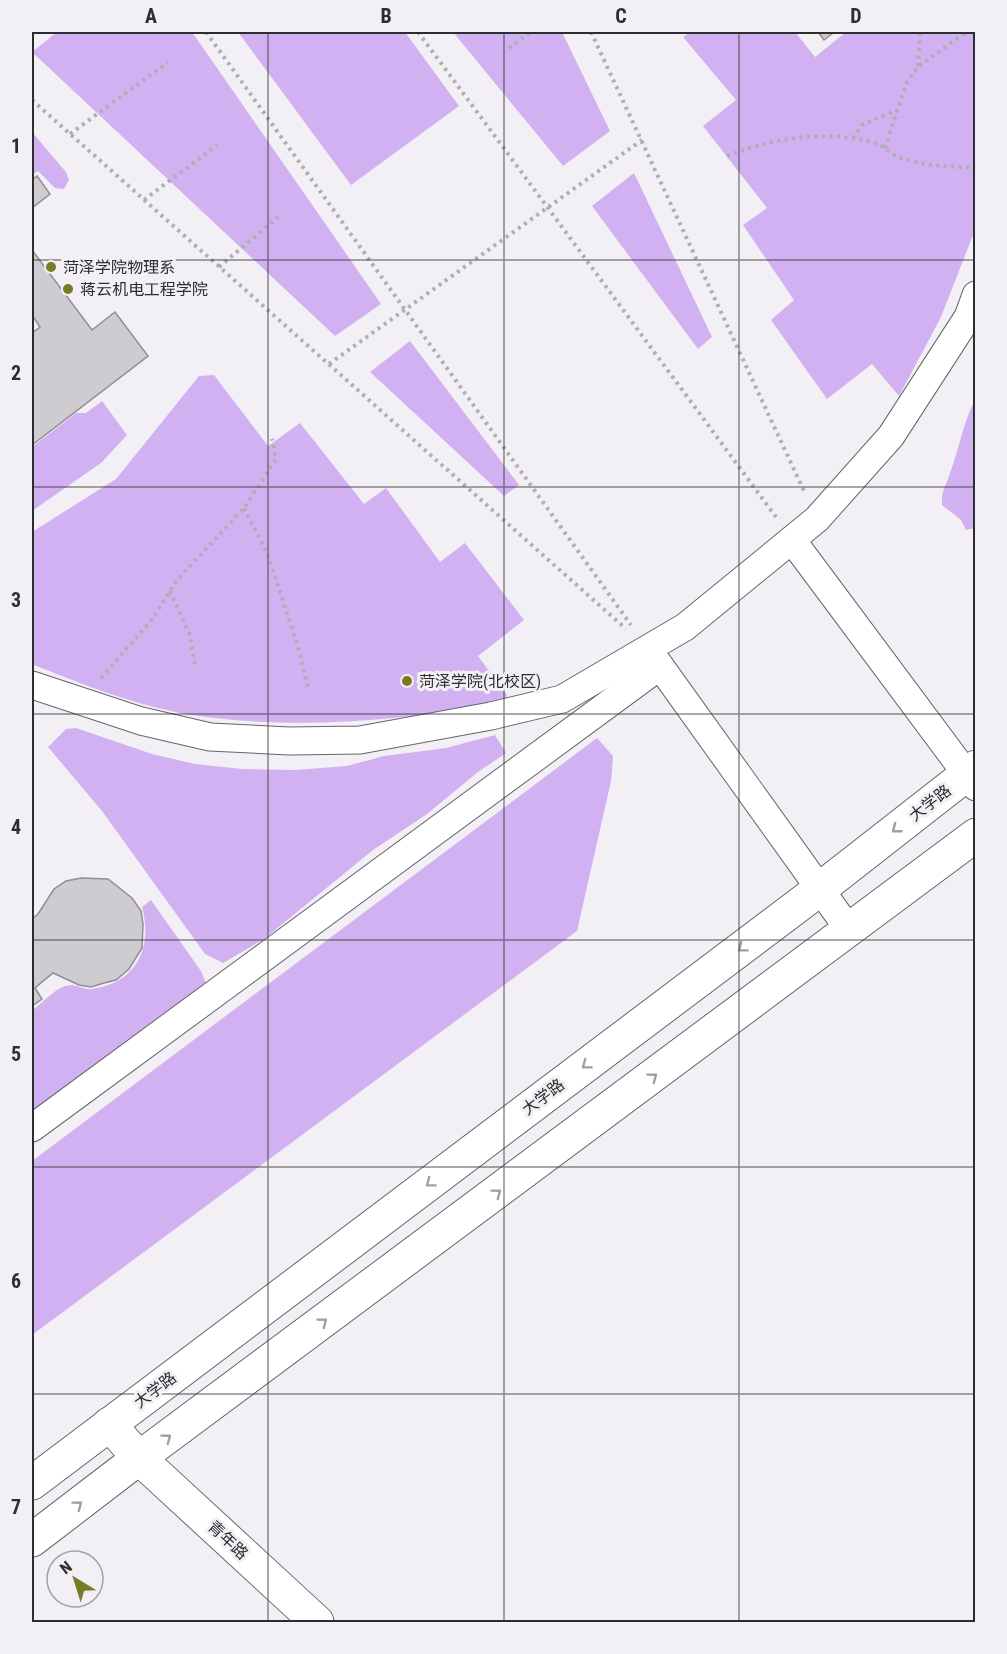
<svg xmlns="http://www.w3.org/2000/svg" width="1007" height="1654" viewBox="0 0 1007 1654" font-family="'Roboto Condensed','Noto Sans SC',sans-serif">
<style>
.green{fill:#d1b1f1}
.building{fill:#ceccd1;stroke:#908e92;stroke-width:1.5}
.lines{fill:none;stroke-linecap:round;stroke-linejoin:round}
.minor-casing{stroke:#676569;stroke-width:29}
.secondary-casing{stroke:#676569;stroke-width:35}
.path{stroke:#b1aeb2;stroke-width:4;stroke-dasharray:3 4.5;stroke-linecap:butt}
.minor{stroke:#fff;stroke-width:27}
.secondary{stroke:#fff;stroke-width:33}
.oneway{stroke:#a0a0a1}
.grid{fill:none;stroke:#2d2c2e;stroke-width:1.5;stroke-opacity:0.55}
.poi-dot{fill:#767b24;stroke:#f3f0f5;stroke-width:2}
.labels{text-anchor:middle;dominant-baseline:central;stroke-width:6;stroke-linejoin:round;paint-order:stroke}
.poi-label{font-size:16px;fill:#2d2c2e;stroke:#f3f0f5;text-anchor:start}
.street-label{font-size:16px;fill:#2d2c2e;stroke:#f3f0f5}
.neatline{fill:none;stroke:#2d2c2e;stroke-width:2}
.grid-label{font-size:20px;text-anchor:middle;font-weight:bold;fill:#2d2c2e}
</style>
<rect width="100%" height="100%" fill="#f3f0f5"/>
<g class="green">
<path d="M57,32H192L381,304L335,336L32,52Z"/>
<path d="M238,32H405L459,106L351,185Z"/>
<path d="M453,32H562L610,131L563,166Z"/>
<path d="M691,32H795L815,57L846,32H975V230L941,317L899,396L872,364L827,399L771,320L794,300L743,225L767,208L703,126L736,100L683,37Z"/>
<path d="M32,132L66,172L69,180L64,189L55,188L38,171L32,175Z"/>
<path d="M634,173L712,337L698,349L592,206Z"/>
<path d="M410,341L519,485L504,496L370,372Z"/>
<path d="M214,375L268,446L300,423L364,504L386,488L440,562L465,543L524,620L478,656L507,695L505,703C401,720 297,731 192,715C137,706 83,685 32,664V532L116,479L199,376Z"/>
<path d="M975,400V528L966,530L961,520L942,505C942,487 945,489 950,473C959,449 963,423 975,400Z"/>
<path d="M102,401L127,435L101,463L32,511V447L76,413H86Z"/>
<path d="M76,728L152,754L195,764L242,769L295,770L347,766L384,756L446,748L495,735L506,753L478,772L427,814L373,850L264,939L223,963L205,954L102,811L48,747L66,729Z"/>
<path d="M597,738L613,756L611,781L577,931L32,1335V1161Z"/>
<path d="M151,900L201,971L206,983L32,1118V1011C41,1004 57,986 70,985C77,985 84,990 92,989C137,983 153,947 142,907Z"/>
</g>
<g class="building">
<path d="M818,32H834L824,40Z"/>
<path d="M37,176L50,194L32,208V180Z"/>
<path d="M32,250L92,330L115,312L148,356L32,445V333L40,327L32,315Z"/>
<path d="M81,878L108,879L132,898L141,911L143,924L142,948L129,969L116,980L104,983L91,987L79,985L53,973L35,988L42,999L32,1006V919L38,914L54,889L66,881Z"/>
</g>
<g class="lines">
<defs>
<g id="minor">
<path d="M792,540L976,787"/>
<path d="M650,652L850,931"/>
<path d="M32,685L141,721L210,737L289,741L360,740L491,716L562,699L685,627L817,519L891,436L968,317L976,295"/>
<path d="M32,1128L660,666"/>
</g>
<g id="secondary">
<path d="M109,1424L139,1458L976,835"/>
<path d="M32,1483L820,889L976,767"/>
<path d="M32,1540L139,1458L317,1622"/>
</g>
</defs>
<use href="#minor" class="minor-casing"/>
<use href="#secondary" class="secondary-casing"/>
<g class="path">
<path d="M206,32L631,625"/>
<path d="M418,32L776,517"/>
<path d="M591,32L804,491"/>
<path d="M509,48L531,32"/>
<path d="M918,66L920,32"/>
<path d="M32,100L626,629"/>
<path d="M70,134L168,62"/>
<path d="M853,138L862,125L897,110"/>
<path d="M885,148L907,82L918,67L966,32"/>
<path d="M727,156C773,138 827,129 875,143C883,145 888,152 894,155C900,159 909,160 916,162C936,167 955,166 976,168"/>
<path d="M144,200L217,145"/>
<path d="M219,267L278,217"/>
<path d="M329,364L642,140"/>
<path d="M244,508L268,555L298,647L308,688"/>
<path d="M170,591L189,633L195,665"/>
<path d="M101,678L151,621L177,580L244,508L276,459L272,439"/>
</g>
<use href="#minor" class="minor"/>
<use href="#secondary" class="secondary"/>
</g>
<defs><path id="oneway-chevron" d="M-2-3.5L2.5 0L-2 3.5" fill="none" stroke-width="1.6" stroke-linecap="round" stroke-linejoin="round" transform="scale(1.5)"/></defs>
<g class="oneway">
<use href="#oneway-chevron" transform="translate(896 829) rotate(142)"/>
<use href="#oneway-chevron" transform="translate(742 948) rotate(143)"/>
<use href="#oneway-chevron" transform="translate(586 1065) rotate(143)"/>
<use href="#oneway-chevron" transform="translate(653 1077) rotate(-37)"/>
<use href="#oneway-chevron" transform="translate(430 1183) rotate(143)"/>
<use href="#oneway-chevron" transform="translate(497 1193) rotate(-37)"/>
<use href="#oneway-chevron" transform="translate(323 1322) rotate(-37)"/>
<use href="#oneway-chevron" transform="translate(167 1438) rotate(-37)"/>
<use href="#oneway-chevron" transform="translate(78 1505) rotate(-37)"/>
</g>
<path class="grid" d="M268,32V1622M504,32V1622M739,32V1622M32,260H976M32,487H976M32,714H976M32,940H976M32,1167H976M32,1394H976"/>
<g class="poi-dot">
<circle cx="51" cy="267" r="6"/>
<circle cx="68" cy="289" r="6"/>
<circle cx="407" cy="681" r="6"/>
</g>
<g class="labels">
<g class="poi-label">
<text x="63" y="267">菏泽学院物理系</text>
<text x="80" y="289">蒋云机电工程学院</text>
<text x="419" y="681">菏泽学院(北校区)</text>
</g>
<g class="street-label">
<text transform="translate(930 803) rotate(-38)">大学路</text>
<text transform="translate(543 1097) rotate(-37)">大学路</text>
<text transform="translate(155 1390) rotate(-37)">大学路</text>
<text transform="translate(228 1540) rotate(43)">青年路</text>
</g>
</g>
<rect width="1007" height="1654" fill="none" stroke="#f3f0f5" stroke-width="66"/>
<g transform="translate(75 1579) rotate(322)"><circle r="28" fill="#f3f0f5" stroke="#a4a2a5" stroke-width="1.5"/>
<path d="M0-4.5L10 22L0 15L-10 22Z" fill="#767b24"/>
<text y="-9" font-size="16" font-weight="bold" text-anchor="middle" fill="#2d2c2e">N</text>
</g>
<rect x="33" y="33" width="941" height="1588" class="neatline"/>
<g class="grid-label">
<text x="151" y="23">A</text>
<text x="386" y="23">B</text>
<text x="621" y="23">C</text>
<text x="856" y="23">D</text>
<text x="16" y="153">1</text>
<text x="16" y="380">2</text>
<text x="16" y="607">3</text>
<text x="16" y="834">4</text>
<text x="16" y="1061">5</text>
<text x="16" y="1288">6</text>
<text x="16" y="1514">7</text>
</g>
</svg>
